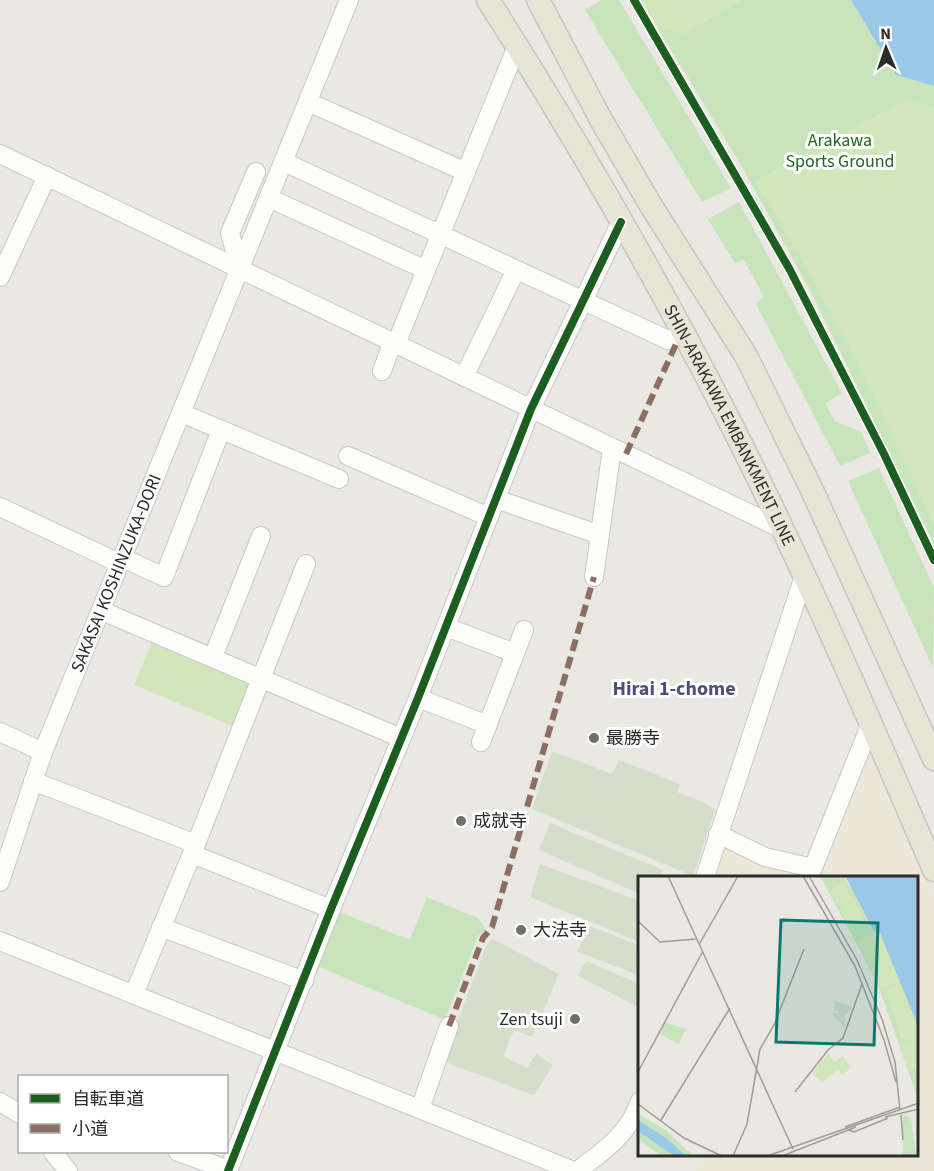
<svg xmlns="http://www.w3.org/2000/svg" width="934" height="1171" viewBox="0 0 934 1171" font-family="'Source Sans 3','Noto Sans JP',sans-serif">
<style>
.education{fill:#ece8d8}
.green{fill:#c8e4bd}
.cemetery{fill:#d4deca}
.pitch{fill:#d1e7bb}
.water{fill:#9ac8e7}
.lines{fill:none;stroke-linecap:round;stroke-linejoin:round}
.minor-casing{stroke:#c7c7c7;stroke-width:20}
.major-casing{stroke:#c6c5c2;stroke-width:25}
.minor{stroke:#fcfcfb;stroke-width:18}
.major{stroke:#e7e5d5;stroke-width:22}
.quiet{stroke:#8d6e63;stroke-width:6;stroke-dasharray:12 6;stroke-linecap:butt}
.cycleway-casing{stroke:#fff;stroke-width:11}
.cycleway{stroke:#1b5e20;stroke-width:8}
.poi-dot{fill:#6e6e6c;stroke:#fff;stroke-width:2}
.labels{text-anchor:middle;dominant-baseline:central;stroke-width:6;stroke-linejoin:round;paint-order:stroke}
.park-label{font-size:18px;fill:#23671e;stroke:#fff}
.street-label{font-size:18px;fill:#2c2c2c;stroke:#fff}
.poi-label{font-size:18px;fill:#2c2c2c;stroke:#fff;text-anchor:start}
.neighbourhood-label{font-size:20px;font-weight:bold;fill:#4e507b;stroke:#fff}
.inset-road{fill:none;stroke:#9e9d99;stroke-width:1.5}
.view{fill:#0f766e;fill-opacity:0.15;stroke:#0f766e;stroke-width:3}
.inset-edge{fill:none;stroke:#2c2c2c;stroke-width:3}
</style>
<rect width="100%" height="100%" fill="#eae8e2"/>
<path class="education" d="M866,746H873L934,894V1171H689L713,1155L918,1154V877H715L724,846L816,876Z"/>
<g class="green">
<path d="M602,0H619L731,188L702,202L585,10Z"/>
<path d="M641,0H851L896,75L934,86V544L810,290L742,167Z"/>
<path d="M739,202L842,393L825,403L835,421L861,432L871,453L840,466L760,312L756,303L764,297L744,260L735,263L708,219Z"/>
<path d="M879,468L934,588L933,668L848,481Z"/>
<path d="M427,897L478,918L486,930L478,936L445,1020L317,966L337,911L410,940Z"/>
</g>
<g class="cemetery">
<path d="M552,751L612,774L619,760L680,784L677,792L703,802L715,810L693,876L532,809Z"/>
<path d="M550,823L663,870L661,877H640V894L539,850Z"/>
<path d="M540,864L640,901V942L530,897Z"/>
<path d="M590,926L640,946V976L577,951Z"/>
<path d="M493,939L559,974L532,1037L514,1030L503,1056L527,1068L536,1054L553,1065L534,1095L442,1061L487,944Z"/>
<path d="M586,961L640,984V1008L578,976Z"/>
</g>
<g class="pitch">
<path d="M641,0H743L683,34L657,26Z"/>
<path d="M908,99L934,107V526C881,406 824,293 755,181Z"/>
<path d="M154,637L255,680L235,727L134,685Z"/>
</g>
<path class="water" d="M851,0H934V86L896,75Z"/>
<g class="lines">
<defs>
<g id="minor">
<path d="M308,102L466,172"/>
<path d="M0,154L782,529"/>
<path d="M284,162L668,340L685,335"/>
<path d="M269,198L426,270"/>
<path d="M239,267L230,233L256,172"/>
<path d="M0,277L47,176"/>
<path d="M382,371L390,349L396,344L517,46"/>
<path d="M464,377L516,270"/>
<path d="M181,413L339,479"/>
<path d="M348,456L489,517"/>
<path d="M496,499L600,535"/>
<path d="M0,507L121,564"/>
<path d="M123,558L164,577L221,430"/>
<path d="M594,577L612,448"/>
<path d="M102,611L401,738"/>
<path d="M446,627L515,653"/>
<path d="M213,657L261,536"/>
<path d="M418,698L488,725"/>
<path d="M0,732L43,752"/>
<path d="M481,742L524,630"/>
<path d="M33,781L196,844"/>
<path d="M718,834L765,857L813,868L871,723"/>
<path d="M192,854L331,909"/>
<path d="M705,877L804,576"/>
<path id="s1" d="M0,882L43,752L349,0"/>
<path d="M161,927L304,981"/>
<path d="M0,941L574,1171"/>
<path d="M134,994L196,844L306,564"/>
<path d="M0,1102L20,1114"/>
<path d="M420,1109L449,1026"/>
<path d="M53,1152L68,1171"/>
<path d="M178,1152L229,1170"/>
<path d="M228,1171L331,909L418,698L531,409L621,222"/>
<path d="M577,1171C603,1152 630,1133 640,1101"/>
</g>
<g id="major">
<path id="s2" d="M488,0C574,135 655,275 728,418C803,565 869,718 934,870"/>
<path d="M538,0L600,118L650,204L746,356L812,490L934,759"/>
</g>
</defs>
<use href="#minor" class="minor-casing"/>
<use href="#major" class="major-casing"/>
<use href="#minor" class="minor"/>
<use href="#major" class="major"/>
<g class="quiet">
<path d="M626,454L677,342"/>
<path d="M449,1026L483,938L492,927L594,577"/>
</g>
<defs>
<g id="cycleway">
<path d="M634,0L790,270L884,454L934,560"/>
<path d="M228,1171L331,909L418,698L531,409L621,222"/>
</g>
</defs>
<use href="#cycleway" class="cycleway-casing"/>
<use href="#cycleway" class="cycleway"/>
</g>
<g class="poi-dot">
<circle cx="594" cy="738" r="6"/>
<circle cx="461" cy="821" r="6"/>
<circle cx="521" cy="930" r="6"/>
<circle cx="575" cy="1019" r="6"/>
</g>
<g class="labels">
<g class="park-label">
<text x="840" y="140">Arakawa<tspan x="840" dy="21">Sports Ground</tspan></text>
</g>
<g class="street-label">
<text stroke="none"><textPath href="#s2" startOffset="489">SHIN-ARAKAWA EMBANKMENT LINE</textPath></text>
<text stroke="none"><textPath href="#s1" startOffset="330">SAKASAI KOSHINZUKA-DORI</textPath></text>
</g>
<g class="poi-label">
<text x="606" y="738">最勝寺</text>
<text x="473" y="821">成就寺</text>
<text x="533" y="930">大法寺</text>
<text x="563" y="1019" text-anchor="end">Zen tsuji</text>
</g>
<g class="neighbourhood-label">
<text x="674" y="689">Hirai 1-chome</text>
</g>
</g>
<g transform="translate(638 876)">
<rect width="280" height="280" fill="#eae8e2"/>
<path d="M182,0H205L242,57L262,100L280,150V223L239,106ZM27,146L48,153L40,168L22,158ZM0,238L28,254L55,280H48L0,244ZM265,239L273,242L278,280H265ZM0,255L21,268L36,280H25L13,273L0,263Z" fill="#c8e4bd"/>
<path d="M197,124L214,131L207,140V152L194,139L196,136L203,138L196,134Z" fill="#d4deca"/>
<path d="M205,7L215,24L203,30L191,15ZM216,25L226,43L214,50L202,33ZM237,57L241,59L262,105L246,112L241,110L221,65ZM260,108L265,110L280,154V161L265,166L247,114ZM280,163V192L270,195L262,169ZM190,177L196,186L205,180L213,192L204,199L200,193L184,207L174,197Z" fill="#d1e7bb"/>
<path d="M207,0H280V150L242,57L236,55ZM0,244L28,262L48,280H36L0,255Z" fill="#9ac8e7"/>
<path class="inset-road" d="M30,0L155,273M165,0L217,90L246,164L258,206M171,0L219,84L244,143L257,186L262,234M0,45L22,66L58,63M62,67L100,0M0,196L65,75M157,216L190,174L205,162L224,108M0,228L46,262L84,280M263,239L265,264M247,241L281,233M23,244L92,132M207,251L262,231M211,254L216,256L250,242M95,280L109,248L122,173L136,149L166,73M129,280L281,227M144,280L218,251"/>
<path class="view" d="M143,44L240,47L236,169L138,166Z"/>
<rect width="280" height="280" class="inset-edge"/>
</g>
<rect x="18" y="1075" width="210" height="78" fill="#ffffff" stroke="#ababab" stroke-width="1.5"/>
<rect x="30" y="1094" width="30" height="9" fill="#1b5e20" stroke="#ababab" stroke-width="1.5"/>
<text x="72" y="1105" font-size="18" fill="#2c2c2c">自転車道</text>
<rect x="30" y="1124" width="30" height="9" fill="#8d6e63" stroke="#ababab" stroke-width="1.5"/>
<text x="72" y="1135" font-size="18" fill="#2c2c2c">小道</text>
<g transform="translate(886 48) rotate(358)" stroke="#ffffff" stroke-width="4.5" paint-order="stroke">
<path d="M0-4.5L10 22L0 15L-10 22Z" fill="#2c2c2c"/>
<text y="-9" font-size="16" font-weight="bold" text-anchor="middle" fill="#2c2c2c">N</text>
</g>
</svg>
